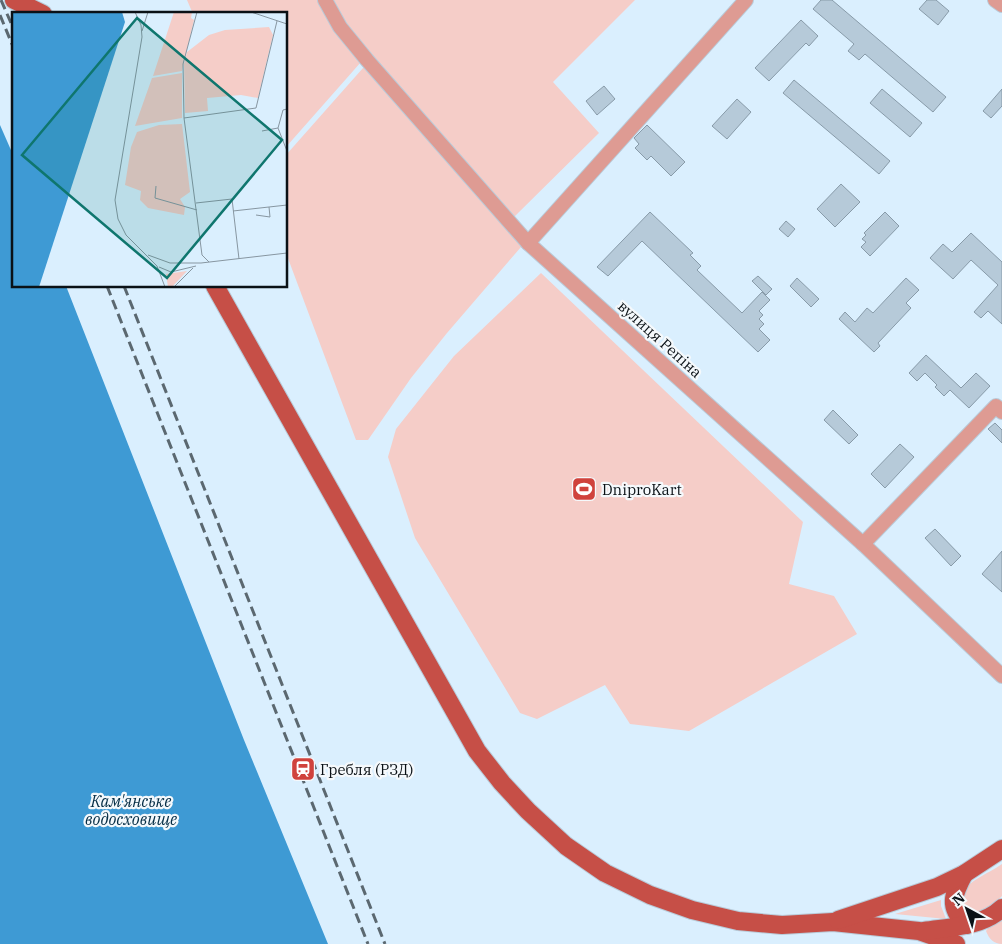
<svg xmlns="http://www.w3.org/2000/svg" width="1002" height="944" viewBox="0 0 1002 944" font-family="'IBM Plex Serif',serif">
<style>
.green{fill:#f5cdc8}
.water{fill:#3e9ad4}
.building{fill:#b6cad9;stroke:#889ba9}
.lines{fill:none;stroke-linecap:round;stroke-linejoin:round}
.minor-casing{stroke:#b9cbd9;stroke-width:16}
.major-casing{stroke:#b9cbd9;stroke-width:20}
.minor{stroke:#de9b93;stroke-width:14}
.major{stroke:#c64f47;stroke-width:18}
.rail{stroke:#5b6870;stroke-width:3;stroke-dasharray:10 5;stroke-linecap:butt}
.labels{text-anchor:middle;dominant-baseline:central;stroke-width:4.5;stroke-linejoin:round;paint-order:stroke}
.street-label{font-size:15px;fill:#0a1116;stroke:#f5f9fc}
.poi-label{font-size:15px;fill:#0a1116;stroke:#f5f9fc;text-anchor:start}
.water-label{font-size:16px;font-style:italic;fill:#052d45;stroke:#f5f9fc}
.inset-road{fill:none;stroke:#8796a1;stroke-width:1}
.view{fill:#0f766e;fill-opacity:0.15;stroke:#0f766e;stroke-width:2.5}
.inset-edge{fill:none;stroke:#0a1116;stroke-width:2.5}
</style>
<rect width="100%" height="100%" fill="#daeffe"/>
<g class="green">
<path d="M187,0H319L361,62L286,147V14H193Z"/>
<path d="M330,0H635L553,82L599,133L513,218L344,24Z"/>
<path d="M363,68H369L521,243V247L447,333L411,378L368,440H356L286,253V155Z"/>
<path d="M541,273L803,522L789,584L834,596L857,634L689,731L630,724L605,685L537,719L520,713L415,538L388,457L396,429L454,356Z"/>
<path d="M1002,864V896L988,910L968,916L958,897C969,880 986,875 1002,864Z"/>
<path d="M941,900V906L946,919L895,914Z"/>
<path d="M1002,917V944C994,944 989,939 986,931L991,924Z"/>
</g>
<path class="water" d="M0,125L14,157V286H66L244,740L328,944H0Z"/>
<g class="building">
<path d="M821,0H832L946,97L933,112L865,54L859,60L848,51L854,44L813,9Z"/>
<path d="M927,0H936L949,11L938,25L919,9Z"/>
<path d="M801,20L818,36L809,46L806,43L769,81L755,68Z"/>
<path d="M794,80L890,161L879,174L783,93Z"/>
<path d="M604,86L615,99L597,115L586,101Z"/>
<path d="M882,89L922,123L910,137L870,103Z"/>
<path d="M1002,89V106L991,118L983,111Z"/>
<path d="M737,99L751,112L727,139L712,126Z"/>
<path d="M647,125L685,162L671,176L651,156L647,160L635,148L639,144L634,138Z"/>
<path d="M841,184L860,202L835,227L817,209Z"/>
<path d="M650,212L693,253L690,255L701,266L697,270L742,313L762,292L770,300L759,311L763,315L759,319L764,324L759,329L770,340L758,352L642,241L608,276L597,267Z"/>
<path d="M885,212L899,226L870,256L861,247L866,242L862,239L866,235L864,233Z"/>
<path d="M786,221L795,229L788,237L779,229Z"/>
<path d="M971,233L1002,262V324L988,311L981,318L974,312L998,285L971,260L953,279L930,258L943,244L952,252Z"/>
<path d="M758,276L772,289L766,295L752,281Z"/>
<path d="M797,278L819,299L811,307L790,286Z"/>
<path d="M906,278L919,290L906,303L911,308L878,343L880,346L874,352L839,319L845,312L855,322L867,308L873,313Z"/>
<path d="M926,355L961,388L976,373L990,386L969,408L950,390L944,396L935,387L937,385L925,373L917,381L909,373Z"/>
<path d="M833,410L858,435L849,444L824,420Z"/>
<path d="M995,423L1002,430V443L988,429Z"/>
<path d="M900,444L914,457L885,488L871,474Z"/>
<path d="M935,529L961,556L951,566L925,538Z"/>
<path d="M1002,551V592L982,574Z"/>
</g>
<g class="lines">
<defs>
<g id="minor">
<path d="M325,0L340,27L367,60L528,243L863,544L1002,676"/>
<path d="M995,0L1002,5"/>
<path d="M528,243L746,0"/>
<path d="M863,544L996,406L1002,412"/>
</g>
<g id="major">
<path d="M14,0L43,14"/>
<path d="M215,286L477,751L502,783L528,811L566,846L605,873L650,895L692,910L738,921L782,925L833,922L919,931L956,944"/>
<path d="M964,874C953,895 947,907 967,925"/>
<path d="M838,920L937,887L964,874L1002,849"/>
<path d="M924,931C950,927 982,927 1002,908"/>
</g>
</defs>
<use href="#minor" class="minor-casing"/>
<use href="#major" class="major-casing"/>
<use href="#minor" class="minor"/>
<use href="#major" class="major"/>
<g class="rail">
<path d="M1,0L11,23"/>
<path d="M0,15L14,49"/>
<path d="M107,286L368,944"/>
<path d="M124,286L385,944"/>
</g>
</g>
<defs>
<symbol id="stadium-square" viewBox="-11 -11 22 22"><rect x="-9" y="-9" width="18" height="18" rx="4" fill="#d0423c" stroke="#f5f9fc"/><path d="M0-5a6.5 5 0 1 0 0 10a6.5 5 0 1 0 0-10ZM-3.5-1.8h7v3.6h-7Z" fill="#fff"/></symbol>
<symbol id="station-square" viewBox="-11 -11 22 22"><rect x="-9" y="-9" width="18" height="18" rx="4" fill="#d0423c" stroke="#f5f9fc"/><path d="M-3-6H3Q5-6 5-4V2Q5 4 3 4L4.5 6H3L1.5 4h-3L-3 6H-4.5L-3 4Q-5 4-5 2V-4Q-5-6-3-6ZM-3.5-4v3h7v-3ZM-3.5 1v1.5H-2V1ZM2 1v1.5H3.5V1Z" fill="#fff"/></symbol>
</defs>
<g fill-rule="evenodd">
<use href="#stadium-square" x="570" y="475" width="28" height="28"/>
<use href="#station-square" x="289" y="755" width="28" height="28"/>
</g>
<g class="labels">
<g class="street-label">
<text transform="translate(660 339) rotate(42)">вулиця Репіна</text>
</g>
<g class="poi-label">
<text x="602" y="489">DniproKart</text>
<text x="320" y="769">Гребля (РЗД)</text>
</g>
<g class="water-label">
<text x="131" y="801">Кам'янське<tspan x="131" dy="18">водосховище</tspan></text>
</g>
</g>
<g transform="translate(12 12)">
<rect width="275" height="275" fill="#daeffe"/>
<path d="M162,0H180L179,6L182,8L170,59L141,64ZM257,15L261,23L246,86L229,83L195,86L196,99L173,101L172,52L175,40L197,23L213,18ZM170,61V106L123,114L140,66ZM170,112L178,180L168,187L173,195L172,203L136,196L128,188L129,179L113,173L119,135L125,120L147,113ZM175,259L160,275H156L154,262Z" fill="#f5cdc8"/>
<path d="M0,0H110L113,10L27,275H0Z" fill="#3e9ad4"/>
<path class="inset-road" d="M123,0L129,13L130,25L103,188L106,207L114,223L145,254L153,275M185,0L171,52L172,106L190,243L197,250M239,0L275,12M130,19L136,0M275,97L271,98L266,116L275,139M172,106L244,96L265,9M250,119L266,116M144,174L143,186L185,198M184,191L220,187L227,247M221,199L275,193M244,203L258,205L257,195M136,243L158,251H189M189,251L275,241M147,255L159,260L184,254M162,275L181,256"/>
<path class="view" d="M125,6L270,128L155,266L10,143Z"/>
<rect width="275" height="275" class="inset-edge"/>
</g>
<g transform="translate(967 909) rotate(320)" stroke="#f5f9fc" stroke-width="4" paint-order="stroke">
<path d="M0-4L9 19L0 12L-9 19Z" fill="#0a1116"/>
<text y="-8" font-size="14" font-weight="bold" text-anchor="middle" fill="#0a1116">N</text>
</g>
</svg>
